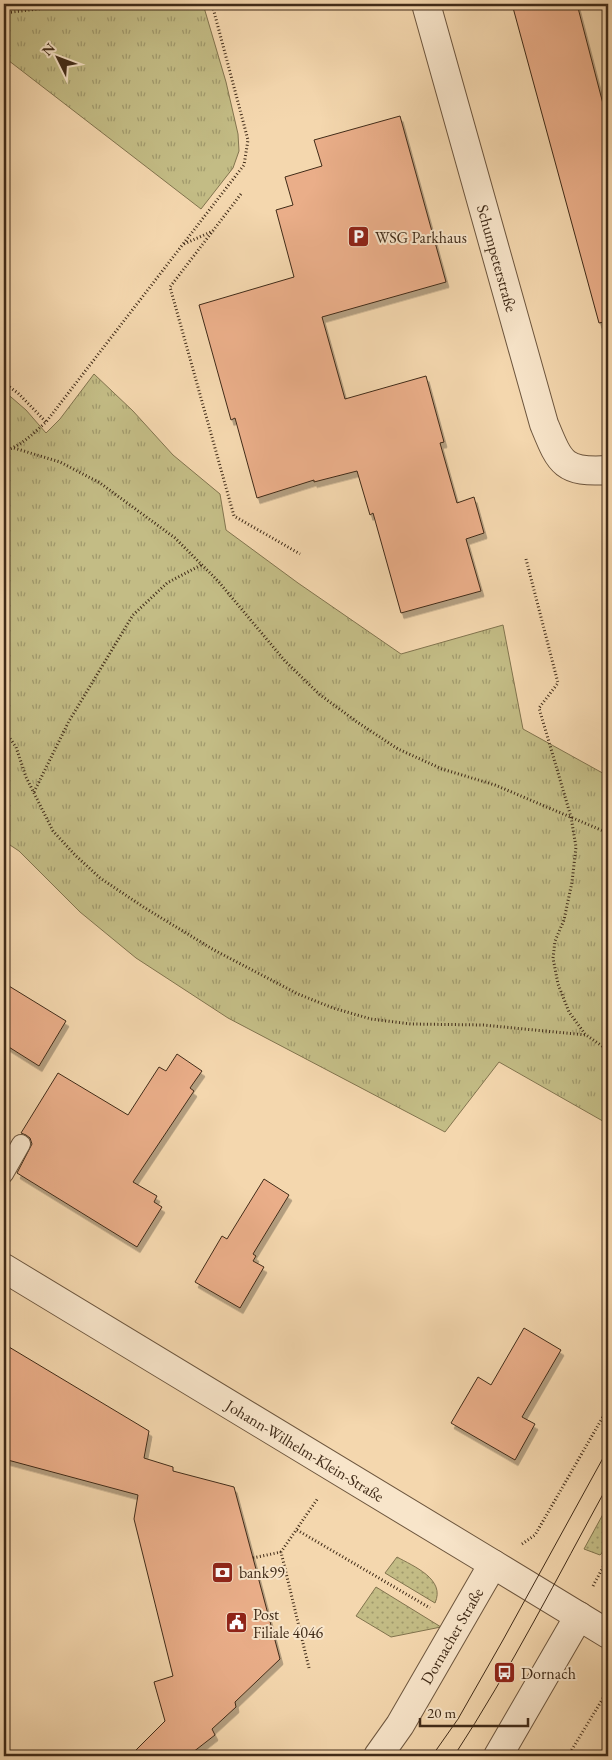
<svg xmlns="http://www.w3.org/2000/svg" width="612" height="1760" viewBox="0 0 612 1760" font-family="'EB Garamond',serif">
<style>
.grass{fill:url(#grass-dots);stroke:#82744e}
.park{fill:url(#park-tufts);stroke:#82744e}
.building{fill:#eaae89;stroke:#402b18;filter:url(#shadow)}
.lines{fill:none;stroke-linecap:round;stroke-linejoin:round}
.service-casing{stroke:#6d563e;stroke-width:20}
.minor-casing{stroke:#6d563e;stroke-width:30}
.tertiary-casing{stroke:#6d563e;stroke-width:30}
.path{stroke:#402b18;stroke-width:3;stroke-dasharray:1 2.5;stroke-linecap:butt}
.service{stroke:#f8e5ca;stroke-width:18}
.minor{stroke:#f8e5ca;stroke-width:28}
.tertiary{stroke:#f8e5ca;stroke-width:28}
.tram{stroke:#402b18;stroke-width:1}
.labels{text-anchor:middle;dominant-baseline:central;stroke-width:4;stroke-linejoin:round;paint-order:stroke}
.poi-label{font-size:16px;fill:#402b18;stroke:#f8e5ca;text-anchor:start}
.street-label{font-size:16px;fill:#402b18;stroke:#f8e5ca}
</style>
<defs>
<pattern id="grass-dots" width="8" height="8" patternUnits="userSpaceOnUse" patternTransform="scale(1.25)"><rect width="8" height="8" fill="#c3bc85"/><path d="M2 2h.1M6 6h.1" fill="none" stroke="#a0996c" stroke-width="1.8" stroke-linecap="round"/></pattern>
<pattern id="park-tufts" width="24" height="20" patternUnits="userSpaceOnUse" patternTransform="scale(1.25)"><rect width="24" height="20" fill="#c3bc85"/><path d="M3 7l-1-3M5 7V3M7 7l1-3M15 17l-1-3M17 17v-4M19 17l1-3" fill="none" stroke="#a0996c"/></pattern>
<filter id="shadow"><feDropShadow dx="3" dy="5.5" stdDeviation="0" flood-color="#0004"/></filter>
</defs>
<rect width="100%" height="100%" fill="#f4d7ae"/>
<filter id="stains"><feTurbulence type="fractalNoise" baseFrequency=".004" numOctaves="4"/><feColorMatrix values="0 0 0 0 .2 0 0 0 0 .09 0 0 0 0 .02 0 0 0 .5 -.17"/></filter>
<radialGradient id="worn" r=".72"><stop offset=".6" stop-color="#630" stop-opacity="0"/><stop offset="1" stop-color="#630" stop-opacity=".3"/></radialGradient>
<g class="grass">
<path d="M608,1505V1546L600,1555L584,1549Z"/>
<path d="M397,1557C413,1566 446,1579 435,1603L385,1573Z"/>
<path d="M376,1587L441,1627L391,1637L356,1616Z"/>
</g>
<g class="park">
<path d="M4,4H203L226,82L238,134L239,151L233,168L201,209L4,57Z"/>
<path d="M94,374L133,411L173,455L220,494L226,530L298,583L401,654L503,625L523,729L608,776V1124L499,1062L445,1132L228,1018L136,958L80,912L19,851L4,841V391L26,410L46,433L60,419Z"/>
</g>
<g class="building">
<path d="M512,4H577L608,123V321L599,323Z"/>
<path d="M400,116L446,282L322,317L345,399L426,376L444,442L440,443L457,503L474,497L484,533L466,539L481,591L401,613L373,513L370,515L357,471L314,482V480L257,498L235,418L231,420L199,305L294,277L276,210L293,205L285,177L322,166L314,140Z"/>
<path d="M4,983L66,1021L39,1066L4,1044Z"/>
<path d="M177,1054L202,1071L190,1088L194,1091L133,1182L157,1196L154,1202L162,1207L137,1247L17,1173L32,1144L30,1138L26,1135L21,1133L58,1073L128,1115L159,1067L166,1071Z"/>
<path d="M264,1179L289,1195L253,1254L256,1256L253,1261L264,1267L240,1308L195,1282L222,1236L227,1239Z"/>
<path d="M524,1328L561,1350L522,1417L535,1424L515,1460L451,1423L478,1377L491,1385Z"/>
<path d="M4,1344L149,1431L144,1458L173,1467V1471L234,1487L280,1659L235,1702L236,1707L212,1729L215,1735L188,1756H130L165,1721L154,1682L173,1676L134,1519L138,1495L4,1459Z"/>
</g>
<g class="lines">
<defs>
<path id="service" d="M4,1174L21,1144"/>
<g id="minor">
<path id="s1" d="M426,4L544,424C560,463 563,473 608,470"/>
<path id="s2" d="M4,1268L493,1564"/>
</g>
<g id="tertiary">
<path id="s3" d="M378,1756L400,1725L493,1564L608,1634"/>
<path d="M498,1756L579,1616"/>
</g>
</defs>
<use href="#service" class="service-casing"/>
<use href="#minor" class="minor-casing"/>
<use href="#tertiary" class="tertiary-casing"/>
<g class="path">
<path d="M4,13L79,4"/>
<path d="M241,194L170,287L234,516L300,554"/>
<path d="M184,244L213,231"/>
<path d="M4,383L18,393L46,422"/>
<path d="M14,448L60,462L100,483L175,538L218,581L285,661L319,694L357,722L398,749L442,769L495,785L608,833"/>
<path d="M4,451C21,446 33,434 46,422L244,165L248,140L212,4"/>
<path d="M526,559L558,683L539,708L571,817L576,847L572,882L564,920L555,941L553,958L558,984L569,1012L585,1034"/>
<path d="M4,730L16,747L26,777L53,831L75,855L100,878L145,908L214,950L298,994L333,1008L371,1019L411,1024L483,1025L586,1035L608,1050"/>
<path d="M34,792L69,721L133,615L167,583L201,565"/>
<path d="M297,1530L430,1608"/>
<path d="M522,1544L535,1535L608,1408"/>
<path d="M253,1558L281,1552"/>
<path d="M593,1586L608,1558"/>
<path d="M604,1665L608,1671"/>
<path d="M309,1668L281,1552L318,1498"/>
<path d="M568,1756L608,1690"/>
</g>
<use href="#service" class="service"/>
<use href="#minor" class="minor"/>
<use href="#tertiary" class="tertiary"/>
<g class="tram">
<path d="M432,1756L458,1719L503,1640L608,1449"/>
<path d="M454,1756C511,1669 558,1576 608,1485"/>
</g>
</g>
<defs>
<symbol id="parking-square" viewBox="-11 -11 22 22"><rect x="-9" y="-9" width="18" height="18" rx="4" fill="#8f2418" stroke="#f8e5ca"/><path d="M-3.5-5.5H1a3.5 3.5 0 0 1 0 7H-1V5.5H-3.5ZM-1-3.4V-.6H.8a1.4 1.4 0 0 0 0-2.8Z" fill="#fff"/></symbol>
<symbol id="bank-square" viewBox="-11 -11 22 22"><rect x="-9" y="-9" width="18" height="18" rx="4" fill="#8f2418" stroke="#f8e5ca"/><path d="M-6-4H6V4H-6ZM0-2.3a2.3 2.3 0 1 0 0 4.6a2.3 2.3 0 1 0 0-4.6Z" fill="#fff"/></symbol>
<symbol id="civic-square" viewBox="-11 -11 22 22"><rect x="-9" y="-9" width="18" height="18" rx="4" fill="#8f2418" stroke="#f8e5ca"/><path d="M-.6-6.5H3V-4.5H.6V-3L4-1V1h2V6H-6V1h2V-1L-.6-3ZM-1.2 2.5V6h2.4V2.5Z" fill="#fff"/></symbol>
<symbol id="bus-square" viewBox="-11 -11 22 22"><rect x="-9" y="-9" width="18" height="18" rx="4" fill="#8f2418" stroke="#f8e5ca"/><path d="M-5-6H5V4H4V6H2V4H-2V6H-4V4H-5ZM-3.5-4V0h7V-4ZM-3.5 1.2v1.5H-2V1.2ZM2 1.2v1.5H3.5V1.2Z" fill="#fff"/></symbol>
</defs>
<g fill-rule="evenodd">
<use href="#parking-square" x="346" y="224" width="25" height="25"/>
<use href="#bank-square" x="210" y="1560" width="25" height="25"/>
<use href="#civic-square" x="224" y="1610" width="25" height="25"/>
<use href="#bus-square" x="492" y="1660" width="25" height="25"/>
</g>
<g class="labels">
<g class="poi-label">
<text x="375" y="237">WSG Parkhaus</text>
<text x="239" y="1572">bank99</text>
<text x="253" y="1614">Post<tspan x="253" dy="18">Filiale 4046</tspan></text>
<text x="521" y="1673">Dornach</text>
</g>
<g class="street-label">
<text stroke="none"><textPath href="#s1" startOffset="264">Schumpeterstraße</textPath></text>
<text stroke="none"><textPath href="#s2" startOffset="352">Johann-Wilhelm-Klein-Straße</textPath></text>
<text stroke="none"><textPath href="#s3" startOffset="141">Dornacher Straße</textPath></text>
</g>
</g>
<rect width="612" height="1760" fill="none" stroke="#f4d7ae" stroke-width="20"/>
<rect x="5" y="5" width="602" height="1750" fill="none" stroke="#402b18" stroke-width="2.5"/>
<rect x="10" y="10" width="592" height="1740" fill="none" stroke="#402b18"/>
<g transform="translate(58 58) rotate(312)" stroke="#f8e5ca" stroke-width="4" paint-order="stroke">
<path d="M0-4L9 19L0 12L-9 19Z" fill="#402b18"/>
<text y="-8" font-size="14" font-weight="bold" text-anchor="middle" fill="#402b18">N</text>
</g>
<path d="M420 1718v8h108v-8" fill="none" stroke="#402b18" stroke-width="2.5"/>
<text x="427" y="1718" font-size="15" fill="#402b18" stroke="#f8e5ca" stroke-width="4" paint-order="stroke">20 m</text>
<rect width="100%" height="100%" filter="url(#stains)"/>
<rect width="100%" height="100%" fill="url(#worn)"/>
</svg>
